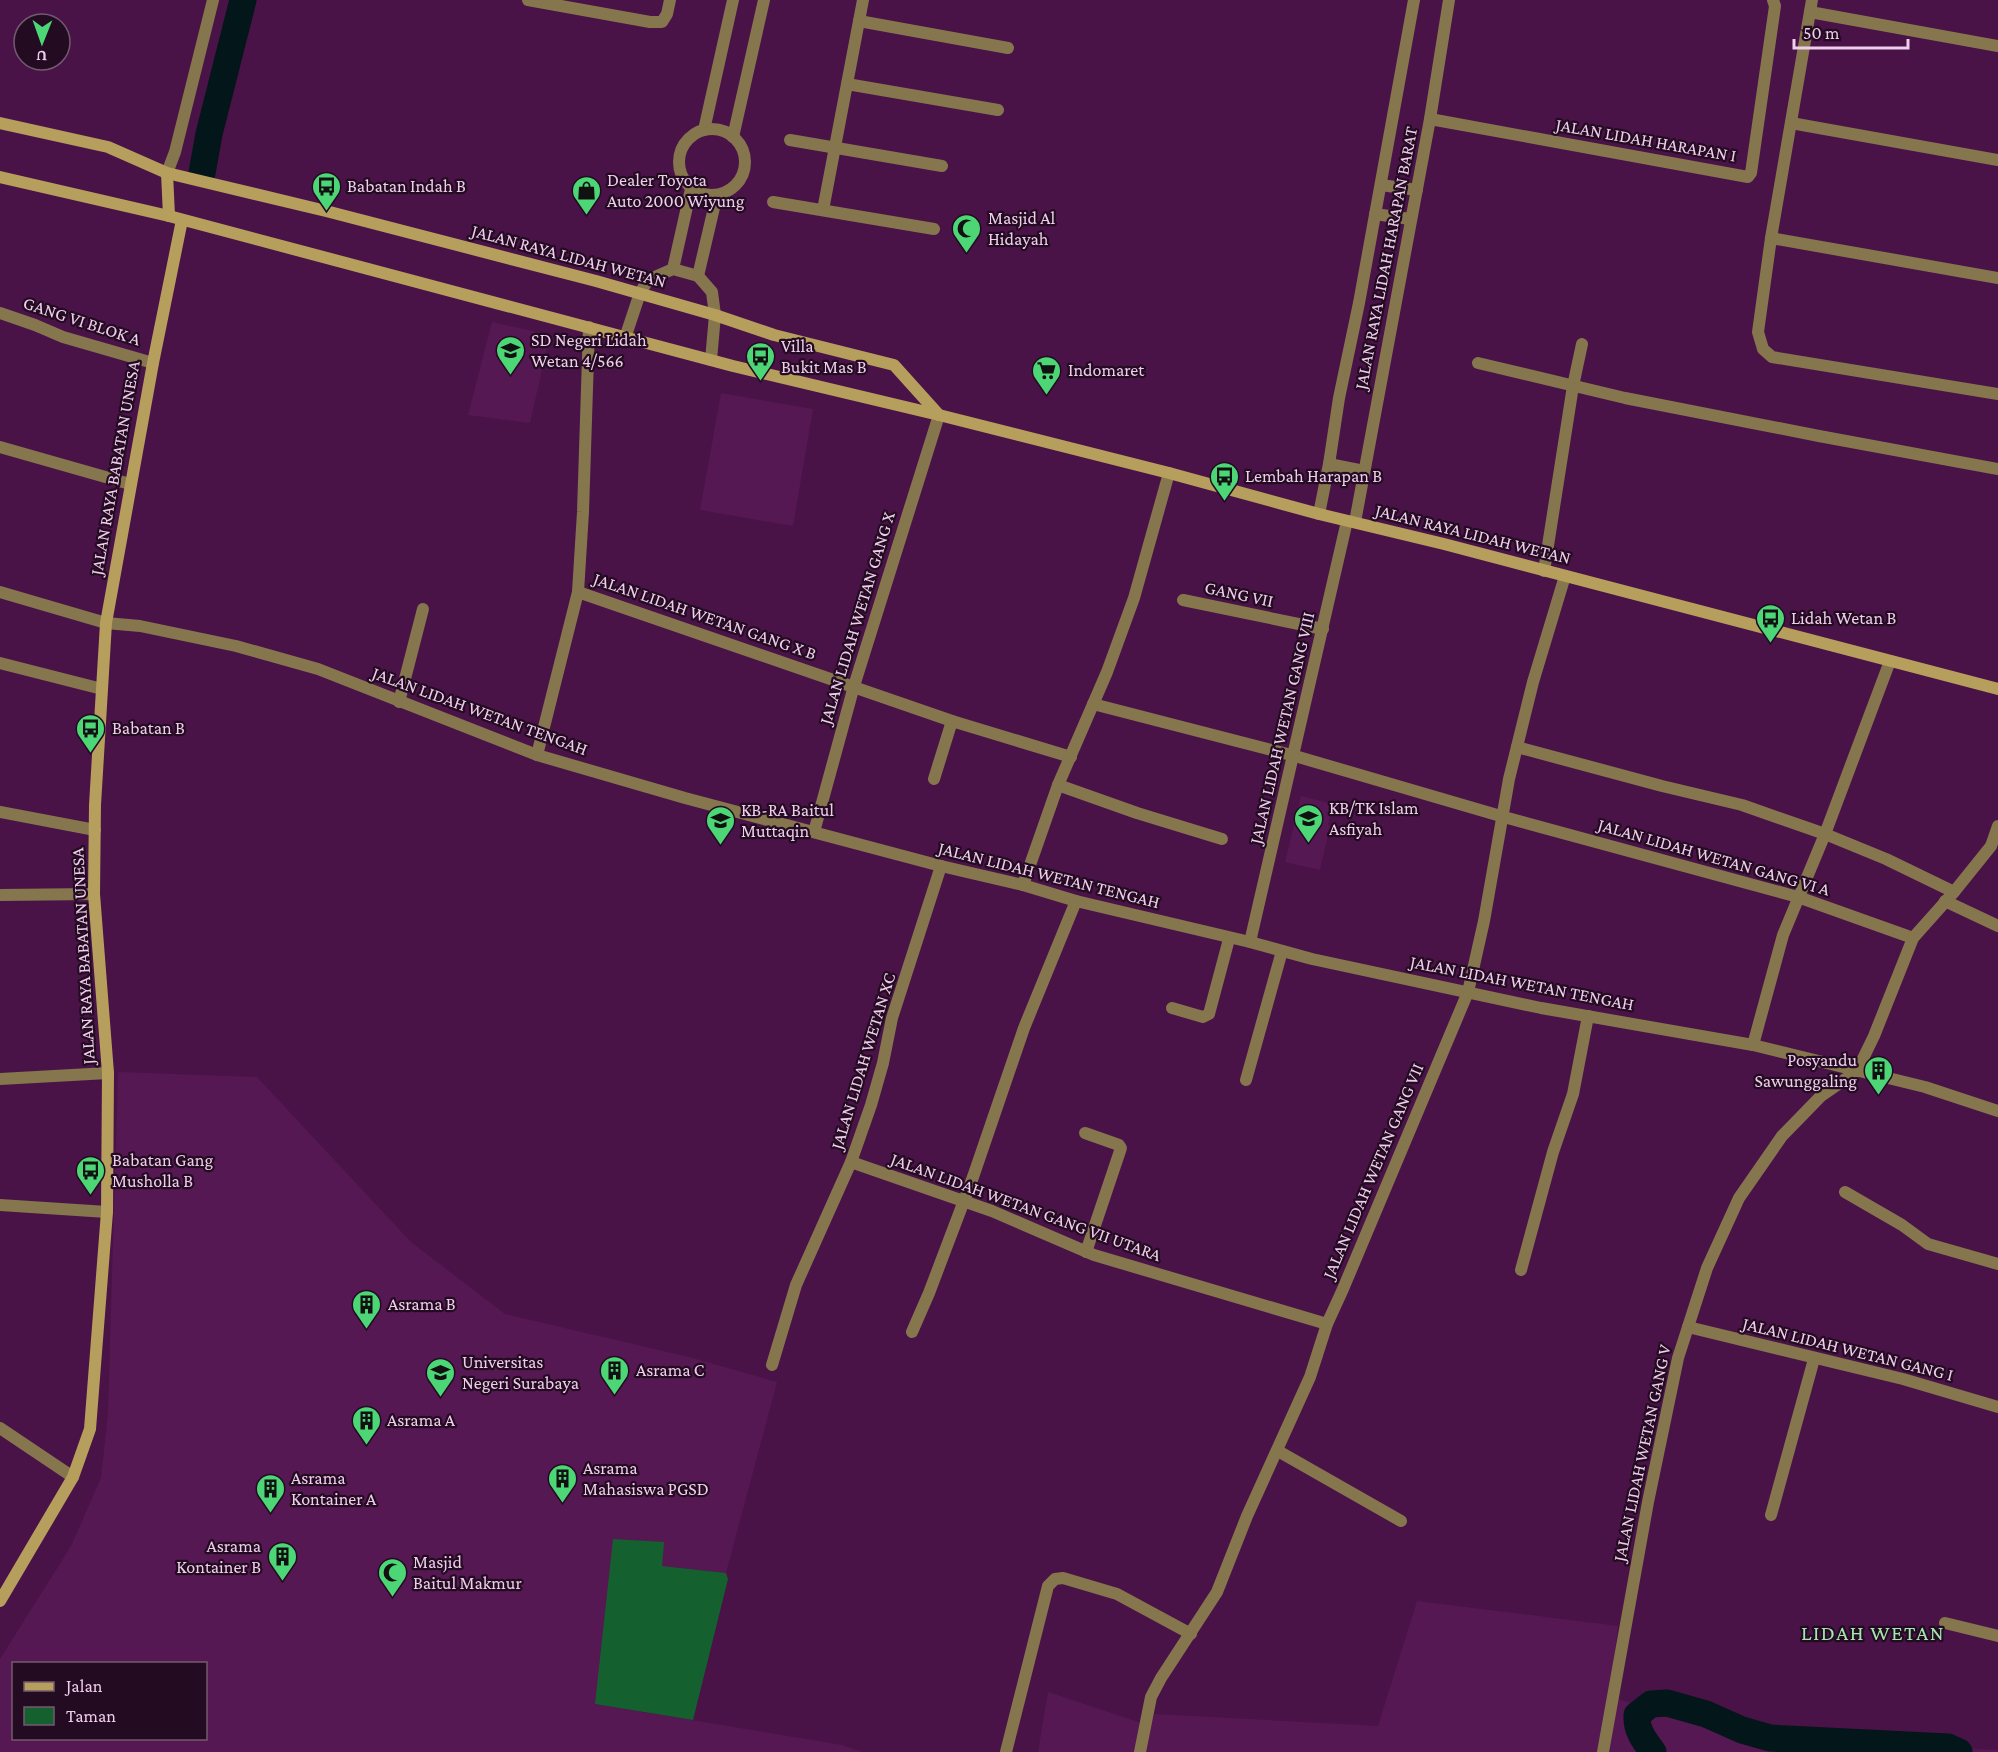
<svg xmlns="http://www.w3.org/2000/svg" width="1998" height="1752" viewBox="0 0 1998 1752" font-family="'Crimson Pro',serif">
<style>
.built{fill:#551852;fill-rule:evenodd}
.green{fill:#14612f}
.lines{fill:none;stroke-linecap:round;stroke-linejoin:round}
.river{stroke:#031619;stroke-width:27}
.minor{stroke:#85764e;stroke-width:12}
.secondary{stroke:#b69e5c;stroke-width:12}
.labels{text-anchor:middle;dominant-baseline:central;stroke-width:4.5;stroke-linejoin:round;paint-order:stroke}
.street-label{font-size:18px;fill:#efceeb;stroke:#230b21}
.poi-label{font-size:18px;fill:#efceeb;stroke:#230b21;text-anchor:start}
.quarter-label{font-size:21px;letter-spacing:1.5px;fill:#a4e7b1;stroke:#230b21}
</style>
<rect width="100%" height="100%" fill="#491347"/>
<g class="built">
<path d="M492,322L550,335L530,423L468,415Z"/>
<path d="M721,393L813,409L793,526L700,510Z"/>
<path d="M1301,796L1333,804L1328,825L1330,826L1320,870L1285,862Z"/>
<path d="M118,1072L257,1077L411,1242L505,1314L689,1357L777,1382L726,1573L661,1566L595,1704L842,1745L862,1752H0V1659L71,1546L101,1478L108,1414ZM14,1664H206V1738H14Z"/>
<path d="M1417,1601L1618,1626L1610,1697L1768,1742L1998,1750V1752H1038L1048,1692L1150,1726L1155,1714L1378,1726Z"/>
</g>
<path class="green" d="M613,1539L664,1542L662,1566L726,1573L728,1579L693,1720L595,1704Z"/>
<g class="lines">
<g class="river">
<path d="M202,173L209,134L243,0"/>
<path d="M1653,1752C1644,1740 1636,1730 1637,1715L1651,1704L1667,1703L1706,1714L1742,1730L1770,1738L1948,1747L1959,1752"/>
</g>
<g class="minor">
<path d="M528,0L650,22H662L667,14L670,0"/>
<path d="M1812,0L1771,238L1758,332L1763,349L1772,357L1998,394"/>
<path d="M1810,12L1998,46"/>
<path d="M859,21L1008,48"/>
<path d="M847,84L998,110"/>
<path d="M1430,119L1748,177L1751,173L1775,6L1773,0"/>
<path d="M1791,123L1998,160"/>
<circle cx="712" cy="162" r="33"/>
<path d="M704,130L733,0"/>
<path d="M733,137L764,0"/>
<path d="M790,140L942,166"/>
<path d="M167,173L175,152L213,0"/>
<path d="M1381,185L1417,190"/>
<path d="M773,202L934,229"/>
<path d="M823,210L863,0"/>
<path d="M1375,214L1410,219"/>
<path d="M1771,238L1998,278"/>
<path d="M673,269L691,189"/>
<path d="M698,276L717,195"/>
<path d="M0,313L35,325L63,337L153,363"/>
<path d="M625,338L640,293L648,280L673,269L698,276L712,292L715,315L711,360"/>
<path d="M1478,363L1625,398L1819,436L1998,469"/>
<path d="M0,447L130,484"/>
<path d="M1329,464L1364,471"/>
<path d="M1319,514L1329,464L1339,398L1359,303L1414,0"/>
<path d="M1355,522L1430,119L1449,0"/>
<path d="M1544,571L1573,386L1582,344"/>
<path d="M0,592L106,623L140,626L236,646L318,669L537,755L685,798L941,866L1023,885L1076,901L1250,942L1312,959L1541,1008L1753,1045L1925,1087L1998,1111"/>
<path d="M578,592L952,721L1071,757"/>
<path d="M1183,600L1323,629"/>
<path d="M0,663L102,689"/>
<path d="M399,702L423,609"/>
<path d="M1093,704L1295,756L1504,817L1798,897L1913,938"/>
<path d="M1517,747L1662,786L1742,805L1825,834L1886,859L1954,892"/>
<path d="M537,755L578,592L583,512L589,327"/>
<path d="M934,779L952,721"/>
<path d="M1058,785L1137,813L1222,839"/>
<path d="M0,812L95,830"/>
<path d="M814,832L854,686L939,415"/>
<path d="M1023,885L1058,785L1107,672L1134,598L1169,473"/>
<path d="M0,895L94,894"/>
<path d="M1945,901L1998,926"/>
<path d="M1250,942L1347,521"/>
<path d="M1172,1008L1203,1017L1209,1014L1229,939"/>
<path d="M1753,1045L1783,935L1825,834L1890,661"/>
<path d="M0,1079L108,1073"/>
<path d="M1246,1080L1282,951"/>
<path d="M1085,1133L1119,1145L1121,1148L1086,1252"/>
<path d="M851,1162L992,1211L1094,1255L1327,1324"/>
<path d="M1845,1192L1902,1225L1928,1244L1998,1264"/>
<path d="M0,1205L107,1212"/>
<path d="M1521,1270L1553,1152L1573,1094L1588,1016"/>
<path d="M1688,1327L1903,1379L1998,1407"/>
<path d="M912,1332L929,1293L973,1177L1024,1028L1076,901"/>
<path d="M772,1365L796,1285L851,1162L871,1105L883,1063L892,1018L941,866"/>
<path d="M0,1428L73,1477"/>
<path d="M1278,1451L1401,1521"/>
<path d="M1771,1515L1814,1359"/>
<path d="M1945,1623L1998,1636"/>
<path d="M1006,1752L1048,1586L1055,1579L1063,1578L1117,1594L1191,1634"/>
<path d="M1140,1752L1151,1697L1161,1678L1217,1592L1247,1516L1310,1377L1327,1324L1343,1289L1468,992L1484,921L1509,779L1533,682L1565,576"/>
<path d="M1603,1752L1648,1502L1678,1358L1707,1268L1739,1198L1782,1136L1821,1096L1857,1071L1874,1036L1913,938L1954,892L1991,846L1998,826"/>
</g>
<g class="secondary">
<path d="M0,123L108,147L167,173L326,211L596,281L715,315L774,335L894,365L939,415"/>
<path d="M167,173L169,216"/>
<path d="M0,177L169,216L733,366L939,415L1169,473L1319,514L1444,544L1998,689"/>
<path d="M0,1601L73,1477L90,1429L107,1212L108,1073L94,894L95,805L106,623L153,363L182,220"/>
</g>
</g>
<defs>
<symbol id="bus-pin" viewBox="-11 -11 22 30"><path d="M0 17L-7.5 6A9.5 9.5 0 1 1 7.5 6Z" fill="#4cd676" stroke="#230b21"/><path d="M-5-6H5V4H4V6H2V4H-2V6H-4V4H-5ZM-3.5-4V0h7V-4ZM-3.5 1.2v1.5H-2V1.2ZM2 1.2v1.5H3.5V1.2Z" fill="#111"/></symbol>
<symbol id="shop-pin" viewBox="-11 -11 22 30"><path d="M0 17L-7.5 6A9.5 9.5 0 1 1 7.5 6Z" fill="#4cd676" stroke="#230b21"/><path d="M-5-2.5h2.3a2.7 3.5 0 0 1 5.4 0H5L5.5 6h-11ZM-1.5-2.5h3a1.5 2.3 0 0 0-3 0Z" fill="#111"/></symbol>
<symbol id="mosque-pin" viewBox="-11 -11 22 30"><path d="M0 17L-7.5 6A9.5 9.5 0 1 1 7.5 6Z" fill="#4cd676" stroke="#230b21"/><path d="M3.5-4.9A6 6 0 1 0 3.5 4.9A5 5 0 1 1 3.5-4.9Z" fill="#111"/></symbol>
<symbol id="school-pin" viewBox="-11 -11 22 30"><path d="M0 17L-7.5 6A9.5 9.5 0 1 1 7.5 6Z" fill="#4cd676" stroke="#230b21"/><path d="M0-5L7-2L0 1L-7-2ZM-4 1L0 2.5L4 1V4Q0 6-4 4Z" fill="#111"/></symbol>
<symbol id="supermarket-pin" viewBox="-11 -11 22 30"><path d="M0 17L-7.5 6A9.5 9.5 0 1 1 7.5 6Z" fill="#4cd676" stroke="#230b21"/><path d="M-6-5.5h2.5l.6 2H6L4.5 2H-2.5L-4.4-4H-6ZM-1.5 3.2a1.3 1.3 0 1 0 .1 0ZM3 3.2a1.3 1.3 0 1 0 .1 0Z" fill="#111"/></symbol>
<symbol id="building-pin" viewBox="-11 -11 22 30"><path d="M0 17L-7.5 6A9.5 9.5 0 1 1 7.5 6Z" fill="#4cd676" stroke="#230b21"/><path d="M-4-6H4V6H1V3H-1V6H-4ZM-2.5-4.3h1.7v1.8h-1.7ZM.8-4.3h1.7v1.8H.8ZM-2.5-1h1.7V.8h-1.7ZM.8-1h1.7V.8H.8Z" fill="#111"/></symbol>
<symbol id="university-pin" viewBox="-11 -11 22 30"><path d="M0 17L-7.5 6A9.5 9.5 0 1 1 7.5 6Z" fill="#4cd676" stroke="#230b21"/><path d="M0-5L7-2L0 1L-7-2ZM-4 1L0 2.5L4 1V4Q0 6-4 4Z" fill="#111"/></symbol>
</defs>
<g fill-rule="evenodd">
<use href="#bus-pin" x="310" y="170" width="33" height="45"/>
<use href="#shop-pin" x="570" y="174" width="33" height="45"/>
<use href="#mosque-pin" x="950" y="212" width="33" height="45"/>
<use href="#school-pin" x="494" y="334" width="33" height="45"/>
<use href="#bus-pin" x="744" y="340" width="33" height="45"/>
<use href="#supermarket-pin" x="1030" y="354" width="33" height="45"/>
<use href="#bus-pin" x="1208" y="460" width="33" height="45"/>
<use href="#bus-pin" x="1754" y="602" width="33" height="45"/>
<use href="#bus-pin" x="74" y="712" width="33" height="45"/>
<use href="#school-pin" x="1292" y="802" width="33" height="45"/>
<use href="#school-pin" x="704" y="804" width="33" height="45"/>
<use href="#building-pin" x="1862" y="1054" width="33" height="45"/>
<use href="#bus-pin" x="74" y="1154" width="33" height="45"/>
<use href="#building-pin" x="350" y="1288" width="33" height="45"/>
<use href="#building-pin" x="598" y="1354" width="33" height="45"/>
<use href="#university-pin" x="424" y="1356" width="33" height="45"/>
<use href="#building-pin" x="350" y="1404" width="33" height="45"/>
<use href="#building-pin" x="546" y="1462" width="33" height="45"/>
<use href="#building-pin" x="254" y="1472" width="33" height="45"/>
<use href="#building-pin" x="266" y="1540" width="33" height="45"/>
<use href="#mosque-pin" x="376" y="1556" width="33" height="45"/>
</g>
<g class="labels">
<g class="street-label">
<text transform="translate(1646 140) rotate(10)">JALAN LIDAH HARAPAN I</text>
<text transform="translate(569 256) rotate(15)">JALAN RAYA LIDAH WETAN</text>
<text transform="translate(1386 258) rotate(-79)">JALAN RAYA LIDAH HARAPAN BARAT</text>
<text transform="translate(82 321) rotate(18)">GANG VI BLOK A</text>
<text transform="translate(115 468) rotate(-80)">JALAN RAYA BABATAN UNESA</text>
<text transform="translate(1473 534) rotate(14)">JALAN RAYA LIDAH WETAN</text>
<text transform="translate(1239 594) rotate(12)">GANG VII</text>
<text transform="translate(705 616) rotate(19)">JALAN LIDAH WETAN GANG X B</text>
<text transform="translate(857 618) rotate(-73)">JALAN LIDAH WETAN GANG X</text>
<text transform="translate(480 711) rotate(20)">JALAN LIDAH WETAN TENGAH</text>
<text transform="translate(1282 728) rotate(-77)">JALAN LIDAH WETAN GANG VIII</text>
<text transform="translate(1714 857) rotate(16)">JALAN LIDAH WETAN GANG VI A</text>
<text transform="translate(1049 875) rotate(14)">JALAN LIDAH WETAN TENGAH</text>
<text transform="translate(83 956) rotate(-93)">JALAN RAYA BABATAN UNESA</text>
<text transform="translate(1522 983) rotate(11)">JALAN LIDAH WETAN TENGAH</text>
<text transform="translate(863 1061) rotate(-73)">JALAN LIDAH WETAN XC</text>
<text transform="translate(1373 1171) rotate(-67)">JALAN LIDAH WETAN GANG VII</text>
<text transform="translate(1026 1207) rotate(20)">JALAN LIDAH WETAN GANG VII UTARA</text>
<text transform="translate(1848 1349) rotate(14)">JALAN LIDAH WETAN GANG I</text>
<text transform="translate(1642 1453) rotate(-78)">JALAN LIDAH WETAN GANG V</text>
</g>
<g class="poi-label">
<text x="607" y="180">Dealer Toyota<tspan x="607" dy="21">Auto 2000 Wiyung</tspan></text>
<text x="347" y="186">Babatan Indah B</text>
<text x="988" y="218">Masjid Al<tspan x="988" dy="21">Hidayah</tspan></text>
<text x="531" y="340">SD Negeri Lidah<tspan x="531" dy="21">Wetan 4/566</tspan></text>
<text x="781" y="346">Villa<tspan x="781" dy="21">Bukit Mas B</tspan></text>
<text x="1068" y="370">Indomaret</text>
<text x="1245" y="476">Lembah Harapan B</text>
<text x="1791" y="618">Lidah Wetan B</text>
<text x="112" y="728">Babatan B</text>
<text x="1329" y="808">KB/TK Islam<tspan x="1329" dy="21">Asfiyah</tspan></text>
<text x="741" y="810">KB-RA Baitul<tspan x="741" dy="21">Muttaqin</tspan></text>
<text x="1857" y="1060" text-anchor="end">Posyandu<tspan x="1857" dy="21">Sawunggaling</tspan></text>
<text x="112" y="1160">Babatan Gang<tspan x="112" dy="21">Musholla B</tspan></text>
<text x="388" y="1304">Asrama B</text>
<text x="462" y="1362">Universitas<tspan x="462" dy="21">Negeri Surabaya</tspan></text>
<text x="636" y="1370">Asrama C</text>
<text x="387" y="1420">Asrama A</text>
<text x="583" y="1468">Asrama<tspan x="583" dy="21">Mahasiswa PGSD</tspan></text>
<text x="291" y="1478">Asrama<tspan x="291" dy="21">Kontainer A</tspan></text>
<text x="261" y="1546" text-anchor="end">Asrama<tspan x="261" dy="21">Kontainer B</tspan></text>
<text x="413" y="1562">Masjid<tspan x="413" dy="21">Baitul Makmur</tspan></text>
</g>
<g class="quarter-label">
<text x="1873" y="1633">LIDAH WETAN</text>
</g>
</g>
<rect x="12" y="1662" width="195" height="78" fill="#230b21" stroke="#755972" stroke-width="1.5"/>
<rect x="24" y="1682" width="30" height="9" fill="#b69e5c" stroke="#755972" stroke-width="1.5"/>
<text x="66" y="1692" font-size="18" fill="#efceeb">Jalan</text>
<rect x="24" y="1707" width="30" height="18" fill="#14612f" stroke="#755972" stroke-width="1.5"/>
<text x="66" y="1722" font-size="18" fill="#efceeb">Taman</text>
<g transform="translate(42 42) rotate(181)"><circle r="28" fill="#230b21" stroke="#755972" stroke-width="1.5"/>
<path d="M0-4.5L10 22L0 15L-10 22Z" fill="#4cd676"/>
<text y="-9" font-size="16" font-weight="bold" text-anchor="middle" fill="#efceeb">U</text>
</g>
<path d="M1794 39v9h114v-9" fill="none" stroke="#efceeb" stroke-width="3"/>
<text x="1803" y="39" font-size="18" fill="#efceeb" stroke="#230b21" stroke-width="4.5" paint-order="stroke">50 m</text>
</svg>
